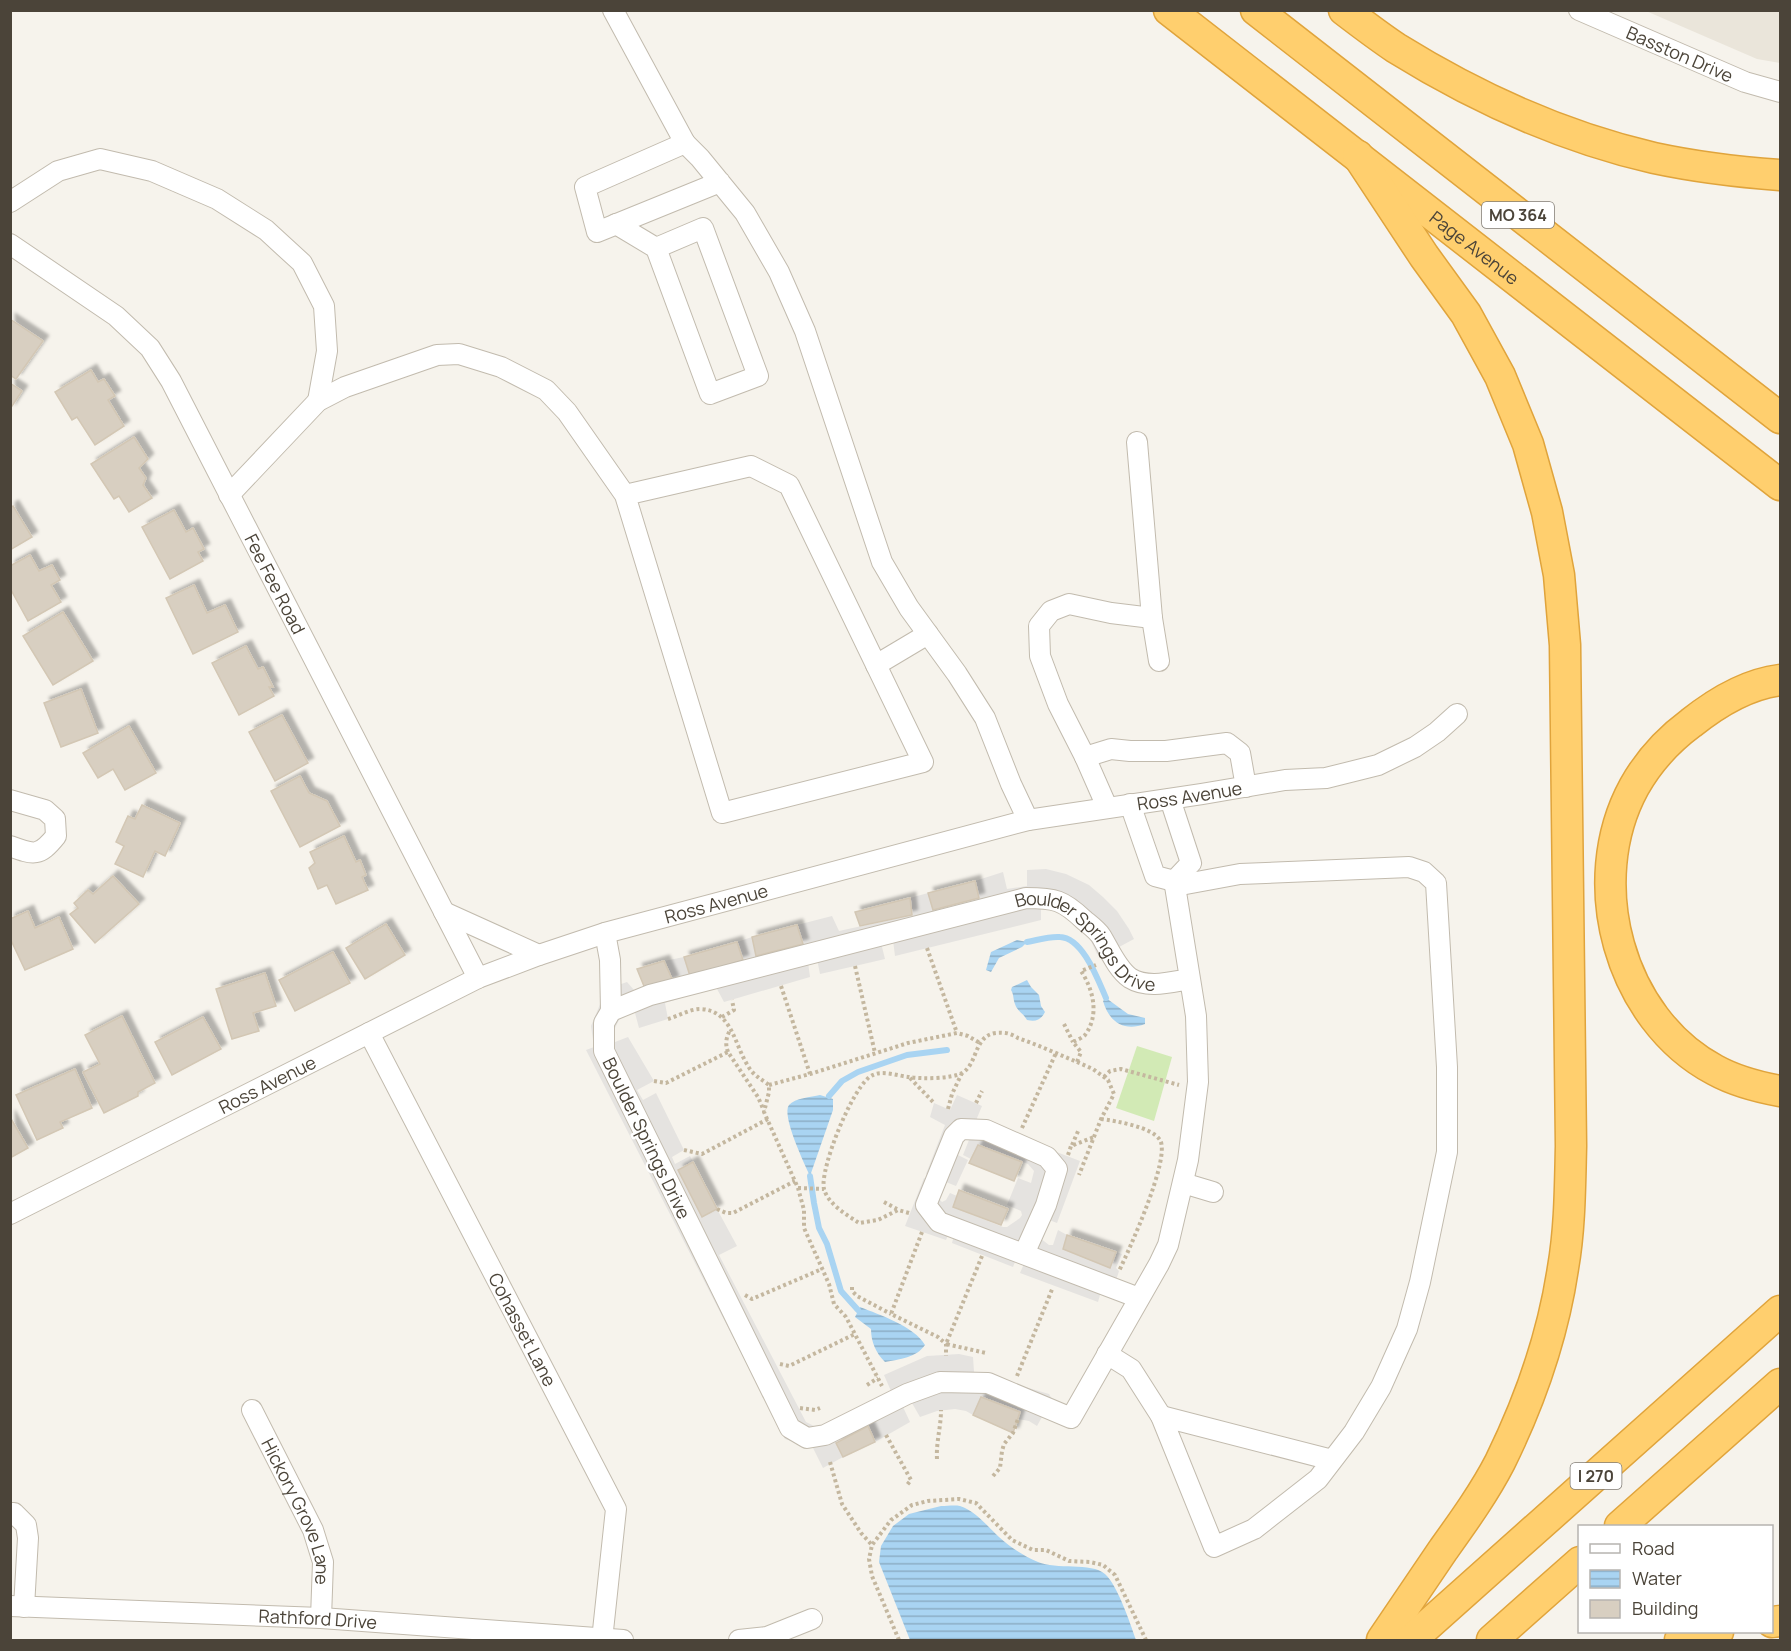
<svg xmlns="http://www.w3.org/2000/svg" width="1791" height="1651" viewBox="0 0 1791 1651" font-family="Manrope,sans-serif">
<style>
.residential{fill:#eae5da}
.pitch{fill:#d2eab5}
.parking{fill:#e5e3e0}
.water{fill:url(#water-rules)}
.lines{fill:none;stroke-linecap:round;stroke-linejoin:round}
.stream{stroke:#a9d4f2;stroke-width:6}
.building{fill:#d8cfc1;stroke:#d3c7b4;stroke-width:1.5;filter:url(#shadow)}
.minor-casing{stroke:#c2bbae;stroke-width:22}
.highway-casing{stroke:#e0a43c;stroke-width:33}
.path{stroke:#c4b79f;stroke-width:4;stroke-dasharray:3 3;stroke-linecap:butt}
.minor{stroke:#fff;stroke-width:20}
.highway{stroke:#ffcf6e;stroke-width:30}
.labels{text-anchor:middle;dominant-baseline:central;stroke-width:5;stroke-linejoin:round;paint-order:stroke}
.shield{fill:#fff;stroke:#817c74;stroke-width:1.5}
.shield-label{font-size:16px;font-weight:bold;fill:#4b4439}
.street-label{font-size:18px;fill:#4b4439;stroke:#fff}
</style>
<defs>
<pattern id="water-rules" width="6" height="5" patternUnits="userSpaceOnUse" patternTransform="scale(1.5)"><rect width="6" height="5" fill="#a9d4f2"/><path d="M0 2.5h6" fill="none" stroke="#8caec5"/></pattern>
<filter id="shadow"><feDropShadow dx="5.5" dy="-5.5" stdDeviation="1.5" flood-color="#0004"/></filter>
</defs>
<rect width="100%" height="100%" fill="#f6f3ec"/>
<path class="residential" d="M1646,11H1780V63L1757,59Z"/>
<path class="pitch" d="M1137,1046L1172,1057L1154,1121L1116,1108Z"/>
<g class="parking">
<path d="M1046,869L1066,874L1089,885L1103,897L1117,911L1129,929L1134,939L1119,947L1097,954L1090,939L1076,923L1057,911L1041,909V920L895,956L893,940L881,943L885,959L855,966L820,974L817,959L808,962L810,977L724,1002L716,987L665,1003L668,1019L639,1028L635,1013H626L620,1018L613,1032L615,1042L628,1037L654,1081L637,1090L643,1100L656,1093L684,1150L672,1157L675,1164L690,1156L693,1162L678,1170L702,1216L717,1209L737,1246L719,1255L806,1422L818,1428L891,1391L884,1375L927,1356L959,1354L973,1357L974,1372L1049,1394L1052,1399L1037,1426L1029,1421L1018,1419L1020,1412L981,1397L973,1415L966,1411L955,1409L937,1411L920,1417L912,1403L903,1407L910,1422L875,1442L868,1427L836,1443L843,1457L823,1468L813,1448L785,1439L586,1050L594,1047L591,1026L601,1002V991L627,982L634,990L646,991L673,981L664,961L684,957L690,975L742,959L737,942L752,937L756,956L803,944L797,925L832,916L839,931L912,915L910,898L928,893L933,909L979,897L975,881L1003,872L1007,889L1027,886V870Z"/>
<path d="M957,1095L982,1106L977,1118L978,1122L1080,1161L1057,1223L1044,1218L1040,1238L1049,1245H1053L1058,1230L1067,1235L1063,1249L1110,1268L1116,1252L1122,1254L1116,1268L1119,1271L1112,1293L1104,1291L1100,1295L1098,1302L1020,1273L1027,1257L1018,1254L1013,1267L952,1243L955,1231L950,1230L946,1240L905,1226L924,1178L941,1183L938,1198L942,1202L946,1200L950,1193L957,1196L953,1207L1003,1227H1007L1020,1218L1022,1215L1021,1211L1007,1205L1018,1178L1031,1183L1034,1171L1028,1164L978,1145L971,1159L963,1155L969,1140L964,1137L954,1153L968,1160L956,1186L926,1174L945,1125L930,1117L934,1103L950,1110Z"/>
</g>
<g class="water">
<path d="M1017,940L1027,942L1022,947L999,958L991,972L986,970L991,952Z"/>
<path d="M1027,980L1031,987L1039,995L1041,1006L1045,1012C1041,1020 1036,1022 1027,1020C1024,1014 1017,1011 1015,1004C1013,999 1014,995 1011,990L1012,987Z"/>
<path d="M1106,998L1128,1014L1145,1018V1024C1124,1032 1109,1022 1103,1001Z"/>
<path d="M820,1095L833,1099V1110L810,1176C805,1165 781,1115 789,1105C795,1098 811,1097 820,1095Z"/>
<path d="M860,1307C880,1315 914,1326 925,1345C916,1358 900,1359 885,1362C876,1353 871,1342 871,1329L855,1317Z"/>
<path d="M941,1506C947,1506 955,1505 960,1506C976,1511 988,1527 999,1537C1011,1548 1024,1556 1038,1562C1056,1570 1091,1562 1105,1574C1118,1586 1130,1623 1136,1640H910L879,1562L881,1546L893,1526L909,1514Z"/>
</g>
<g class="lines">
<g class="stream">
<path d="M1027,942C1038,940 1049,936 1060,937C1083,938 1098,980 1106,998"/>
<path d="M829,1096L842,1081L858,1072L907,1055L947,1050"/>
<path d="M810,1176L814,1203L819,1228L827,1244L841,1291L858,1310"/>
</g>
</g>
<g class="building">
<path d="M10,319L43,341L16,379L10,375Z"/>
<path d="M91,370L98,382L104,379L115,396L108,400L124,426L95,445L77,417L72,420L55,392Z"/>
<path d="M10,383L22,391L10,409Z"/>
<path d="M134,437L148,459L139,468L146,478L143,485L152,498L129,512L119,496L114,499L91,464Z"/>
<path d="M13,506L32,537L10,550V508Z"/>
<path d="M174,510L186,532L193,528L204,549L198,552L203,561L170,579L142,527Z"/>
<path d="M30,555L39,571L52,565L60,580L51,585L61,602L28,621L10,588V566Z"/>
<path d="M194,585L207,613L225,605L238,632L193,654L166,598Z"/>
<path d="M63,612L93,661L53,685L23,636Z"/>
<path d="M246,646L258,669L263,667L273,687H269L274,696L239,715L212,663Z"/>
<path d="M81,689L98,733L61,747L44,703Z"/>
<path d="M282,715L308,763L275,781L249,732Z"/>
<path d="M129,726L156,773L125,790L113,769L98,778L83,753Z"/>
<path d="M300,776L309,793L327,801L340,826L300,847L271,791Z"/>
<path d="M142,805L180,823L165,856L155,851L143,877L115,864L124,846L116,842L128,816L135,819Z"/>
<path d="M344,836L356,862L360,860L366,875L362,877L368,890L336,904L327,885L318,889L309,868L315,863L310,852Z"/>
<path d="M113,876L139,904L95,943L70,914L78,908L74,903L88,890L93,894Z"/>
<path d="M975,881L979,898L933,910L928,893Z"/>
<path d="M910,898L912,915L860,926L855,912Z"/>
<path d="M28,911L35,928L59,917L73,949L25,970L10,938V919Z"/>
<path d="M386,924L405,955L365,979L346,948Z"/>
<path d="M797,925L803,944L756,956L752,937Z"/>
<path d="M737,942L743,960L690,976L684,957Z"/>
<path d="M333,952L350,983L295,1011L279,980Z"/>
<path d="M664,961L673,981L646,991L637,969Z"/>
<path d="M265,973L276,1006L253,1013L259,1031L232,1039L216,989Z"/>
<path d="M122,1016L155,1083L138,1092V1096L104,1113L83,1072L100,1064L85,1035Z"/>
<path d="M203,1017L221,1049L172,1075L155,1042Z"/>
<path d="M75,1069L92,1108L60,1122L63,1128L37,1140L16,1095Z"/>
<path d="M10,1117L28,1148L10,1158Z"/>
<path d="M978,1145L1022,1162L1014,1181L969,1163Z"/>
<path d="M693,1162L717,1209L702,1217L678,1170Z"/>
<path d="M959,1190L1008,1209L1001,1225L953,1207Z"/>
<path d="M1067,1235L1116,1252L1110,1268L1063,1249Z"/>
<path d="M981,1397L1020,1412L1013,1433L973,1415Z"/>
<path d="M868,1426L875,1442L843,1457L836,1443Z"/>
</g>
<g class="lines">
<defs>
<g id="minor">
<path d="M613,10L685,143"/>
<path id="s1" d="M1579,10L1745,82L1780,92"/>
<path d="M720,182L597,232L585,187L685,143L700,158L745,213L779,272L805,331L882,562L909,608L957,674L985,718L1011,784L1028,820"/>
<path d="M10,202L58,171L100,159L152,171L217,199L266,230L302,263L324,306L327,351L318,401"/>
<path d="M616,224L656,248L710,394L758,376L703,228L656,248"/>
<path id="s2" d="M10,244L116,316L150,348L171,381L478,978"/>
<path d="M1137,442L1152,618L1159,661"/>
<path d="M229,495L318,401L345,387L437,355L459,354L501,367L546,390L567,412L625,495L722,813L923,762L789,485L751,466L625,495"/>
<path d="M876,665L928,634"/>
<path d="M1085,757L1111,749L1130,751H1166L1227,743L1240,753L1246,787"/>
<path d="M1170,799L1191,863L1174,881"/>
<path d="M10,800L45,810L55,819L56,836C39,857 34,855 10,846"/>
<path d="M1130,804L1155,876L1174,881"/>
<path d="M1107,807L1085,757L1058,704L1040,656L1039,626L1051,611L1069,604L1111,613L1152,618"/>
<path id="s3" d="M1174,881L1175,886L1196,1016L1198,1082L1188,1160L1168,1245L1159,1264L1071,1418L988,1383L940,1382L907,1394L825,1435L807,1438L790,1428L604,1051V1023L611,1011L650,995L1026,898C1055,898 1063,900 1084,920C1090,925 1097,930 1101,936C1109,949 1117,969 1130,978C1148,989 1171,982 1190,979"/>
<path d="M1175,886L1240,874L1409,867L1424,872L1436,883L1447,1067V1152L1420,1282L1407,1329L1381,1387L1354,1432L1318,1479L1254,1529L1214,1547L1161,1416L1332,1460"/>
<path d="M444,912L539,955"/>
<path d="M605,933L610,960L611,1011"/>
<path id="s4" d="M369,1033L616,1509L602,1640"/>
<path d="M1183,1183L1213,1192"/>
<path id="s5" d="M10,1214L478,978L539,955L605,933L1028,820L1202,794L1285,780L1326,778L1378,765L1415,747L1437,732L1457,714"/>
<path d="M1024,1254L1046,1205L1057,1169L1047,1157L986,1130L961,1129L954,1136L926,1205L939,1222L1139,1298"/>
<path d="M1107,1354L1131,1369L1161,1416"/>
<path id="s6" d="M252,1410L313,1530L323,1562L321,1618"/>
<path d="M10,1513H14L26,1525L28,1538L24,1607"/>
<path id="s7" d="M10,1606L321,1618L623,1640"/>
<path d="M739,1640L767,1637L812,1619"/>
</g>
<g id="highway">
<path id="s8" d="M1169,10L1780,485"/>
<path d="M1256,10L1780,418"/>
<path d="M1344,10C1361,23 1378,36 1396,48C1475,97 1563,137 1654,158C1696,167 1738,172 1780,175"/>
<path d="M1358,156L1424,256L1466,314L1500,376L1528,444L1547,512L1559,575L1565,645L1571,1146C1570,1186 1570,1228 1563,1268C1553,1335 1530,1401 1500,1462C1484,1493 1463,1522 1443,1550C1423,1580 1402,1610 1382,1640"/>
<path d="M1780,680C1748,684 1716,703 1691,723C1668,740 1648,762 1634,787C1582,882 1619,1019 1715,1070C1735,1081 1758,1087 1780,1091"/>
<path d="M1620,1526L1780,1384"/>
<path d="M1772,1622L1780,1621"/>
<path d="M1411,1640L1780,1311"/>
<path d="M1492,1640L1580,1562"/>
<path d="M1680,1640L1718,1632"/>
</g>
</defs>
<use href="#minor" class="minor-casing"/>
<use href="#highway" class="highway-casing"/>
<g class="path">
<path d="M927,948L957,1033"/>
<path d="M855,966L875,1053"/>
<path d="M781,986L810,1074"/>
<path d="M722,1017L734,1010L732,1000"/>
<path d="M668,1019C678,1016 690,1009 700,1009C732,1010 734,1044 748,1066C753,1075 761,1079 769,1085V1092L764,1112L798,1188L804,1210V1228L829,1284L834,1304L846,1317L882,1386"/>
<path d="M1064,1024L1073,1042"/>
<path d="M728,1052C725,1044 726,1038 730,1030"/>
<path d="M1077,1062L1093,1069L1108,1080L1114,1094L1101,1119L1079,1175"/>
<path d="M1104,1077L1110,1071L1121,1069L1179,1085"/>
<path d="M910,1078L934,1103"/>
<path d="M654,1081L666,1083L728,1052L758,1097L764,1111"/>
<path d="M769,1085L810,1074L908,1043L957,1033L968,1036L980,1043"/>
<path d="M976,1103L982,1091"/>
<path d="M948,1109L952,1094L962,1073"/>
<path d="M1101,1119C1116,1121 1152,1127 1160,1140C1171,1158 1129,1250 1119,1271"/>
<path d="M1022,1128L1056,1053"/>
<path d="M1072,1145L1079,1129"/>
<path d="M684,1150L702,1154L768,1119"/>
<path d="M1068,1155L1071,1146L1094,1137"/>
<path d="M798,1188L824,1189"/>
<path d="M884,1202L897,1209"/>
<path d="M717,1209L726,1213H733L795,1181"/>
<path d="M909,1213L898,1210L878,1220L859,1223C847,1215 828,1204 824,1189C819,1170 854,1082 873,1075C883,1070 898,1076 909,1077C921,1079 951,1079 962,1073C980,1063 972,1029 1005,1033C1009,1033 1015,1036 1018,1038C1038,1045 1058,1054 1077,1062L1081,1052L1073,1042C1077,1040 1082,1038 1085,1035C1100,1015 1093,989 1081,971L1096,965"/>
<path d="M922,1232L891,1314L938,1337L946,1344V1356"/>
<path d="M982,1256L946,1344L986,1353"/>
<path d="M852,1287V1291L857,1296L891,1314"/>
<path d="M745,1295L752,1299L822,1269"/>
<path d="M780,1364L789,1366L855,1334"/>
<path d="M1017,1376L1053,1287"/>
<path d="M867,1385L878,1378"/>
<path d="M800,1408L815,1410L820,1408"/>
<path d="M886,1435L911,1480L907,1485"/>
<path d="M937,1459C936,1442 941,1427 941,1410"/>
<path d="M830,1462L842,1504L861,1533L872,1545"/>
<path d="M993,1476L1000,1468L1002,1451L1004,1444L1013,1433L1018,1419"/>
<path d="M899,1640L872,1576L869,1559L872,1545L891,1520L912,1505L928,1501L959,1499L976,1503L1012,1540L1033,1550H1046L1069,1561L1090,1562L1103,1565L1115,1575L1146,1640"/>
</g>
<use href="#minor" class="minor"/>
<use href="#highway" class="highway"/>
</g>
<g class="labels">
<g class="shield">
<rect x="1482" y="202" width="72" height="26" rx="4.5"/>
<rect x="1570.5" y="1463" width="51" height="26" rx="4.5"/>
</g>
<g class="shield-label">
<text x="1518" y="215">MO 364</text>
<text x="1596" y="1476">I 270</text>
</g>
<g class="street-label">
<text stroke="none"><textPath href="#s1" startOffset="110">Basston Drive</textPath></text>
<text stroke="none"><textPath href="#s8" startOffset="387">Page Avenue</textPath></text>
<text stroke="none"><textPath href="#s2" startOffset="442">Fee Fee Road</textPath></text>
<text stroke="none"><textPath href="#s5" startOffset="1260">Ross Avenue</textPath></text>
<text stroke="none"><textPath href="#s5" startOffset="774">Ross Avenue</textPath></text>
<text stroke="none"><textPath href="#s3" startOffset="1840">Boulder Springs Drive</textPath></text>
<text stroke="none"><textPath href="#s5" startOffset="288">Ross Avenue</textPath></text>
<text transform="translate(647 1138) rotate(64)">Boulder Springs Drive</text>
<text stroke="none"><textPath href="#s4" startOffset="334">Cohasset Lane</textPath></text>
<text stroke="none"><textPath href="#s6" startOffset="112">Hickory Grove Lane</textPath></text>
<text stroke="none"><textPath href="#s7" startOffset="308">Rathford Drive</textPath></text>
</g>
</g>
<rect width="1791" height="1651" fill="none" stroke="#4b4439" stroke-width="24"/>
<rect x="1578" y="1525" width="195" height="108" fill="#ffffff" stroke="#b7b4b0" stroke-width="1.5"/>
<rect x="1590" y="1544" width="30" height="9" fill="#ffffff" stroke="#b7b4b0" stroke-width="1.5"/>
<text x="1632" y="1555" font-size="18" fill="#4b4439">Road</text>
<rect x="1590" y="1570" width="30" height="18" fill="url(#water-rules)" stroke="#b7b4b0" stroke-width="1.5"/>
<text x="1632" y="1585" font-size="18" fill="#4b4439">Water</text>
<rect x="1590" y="1600" width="30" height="18" fill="#d8cfc1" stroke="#b7b4b0" stroke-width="1.5"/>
<text x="1632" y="1615" font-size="18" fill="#4b4439">Building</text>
</svg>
